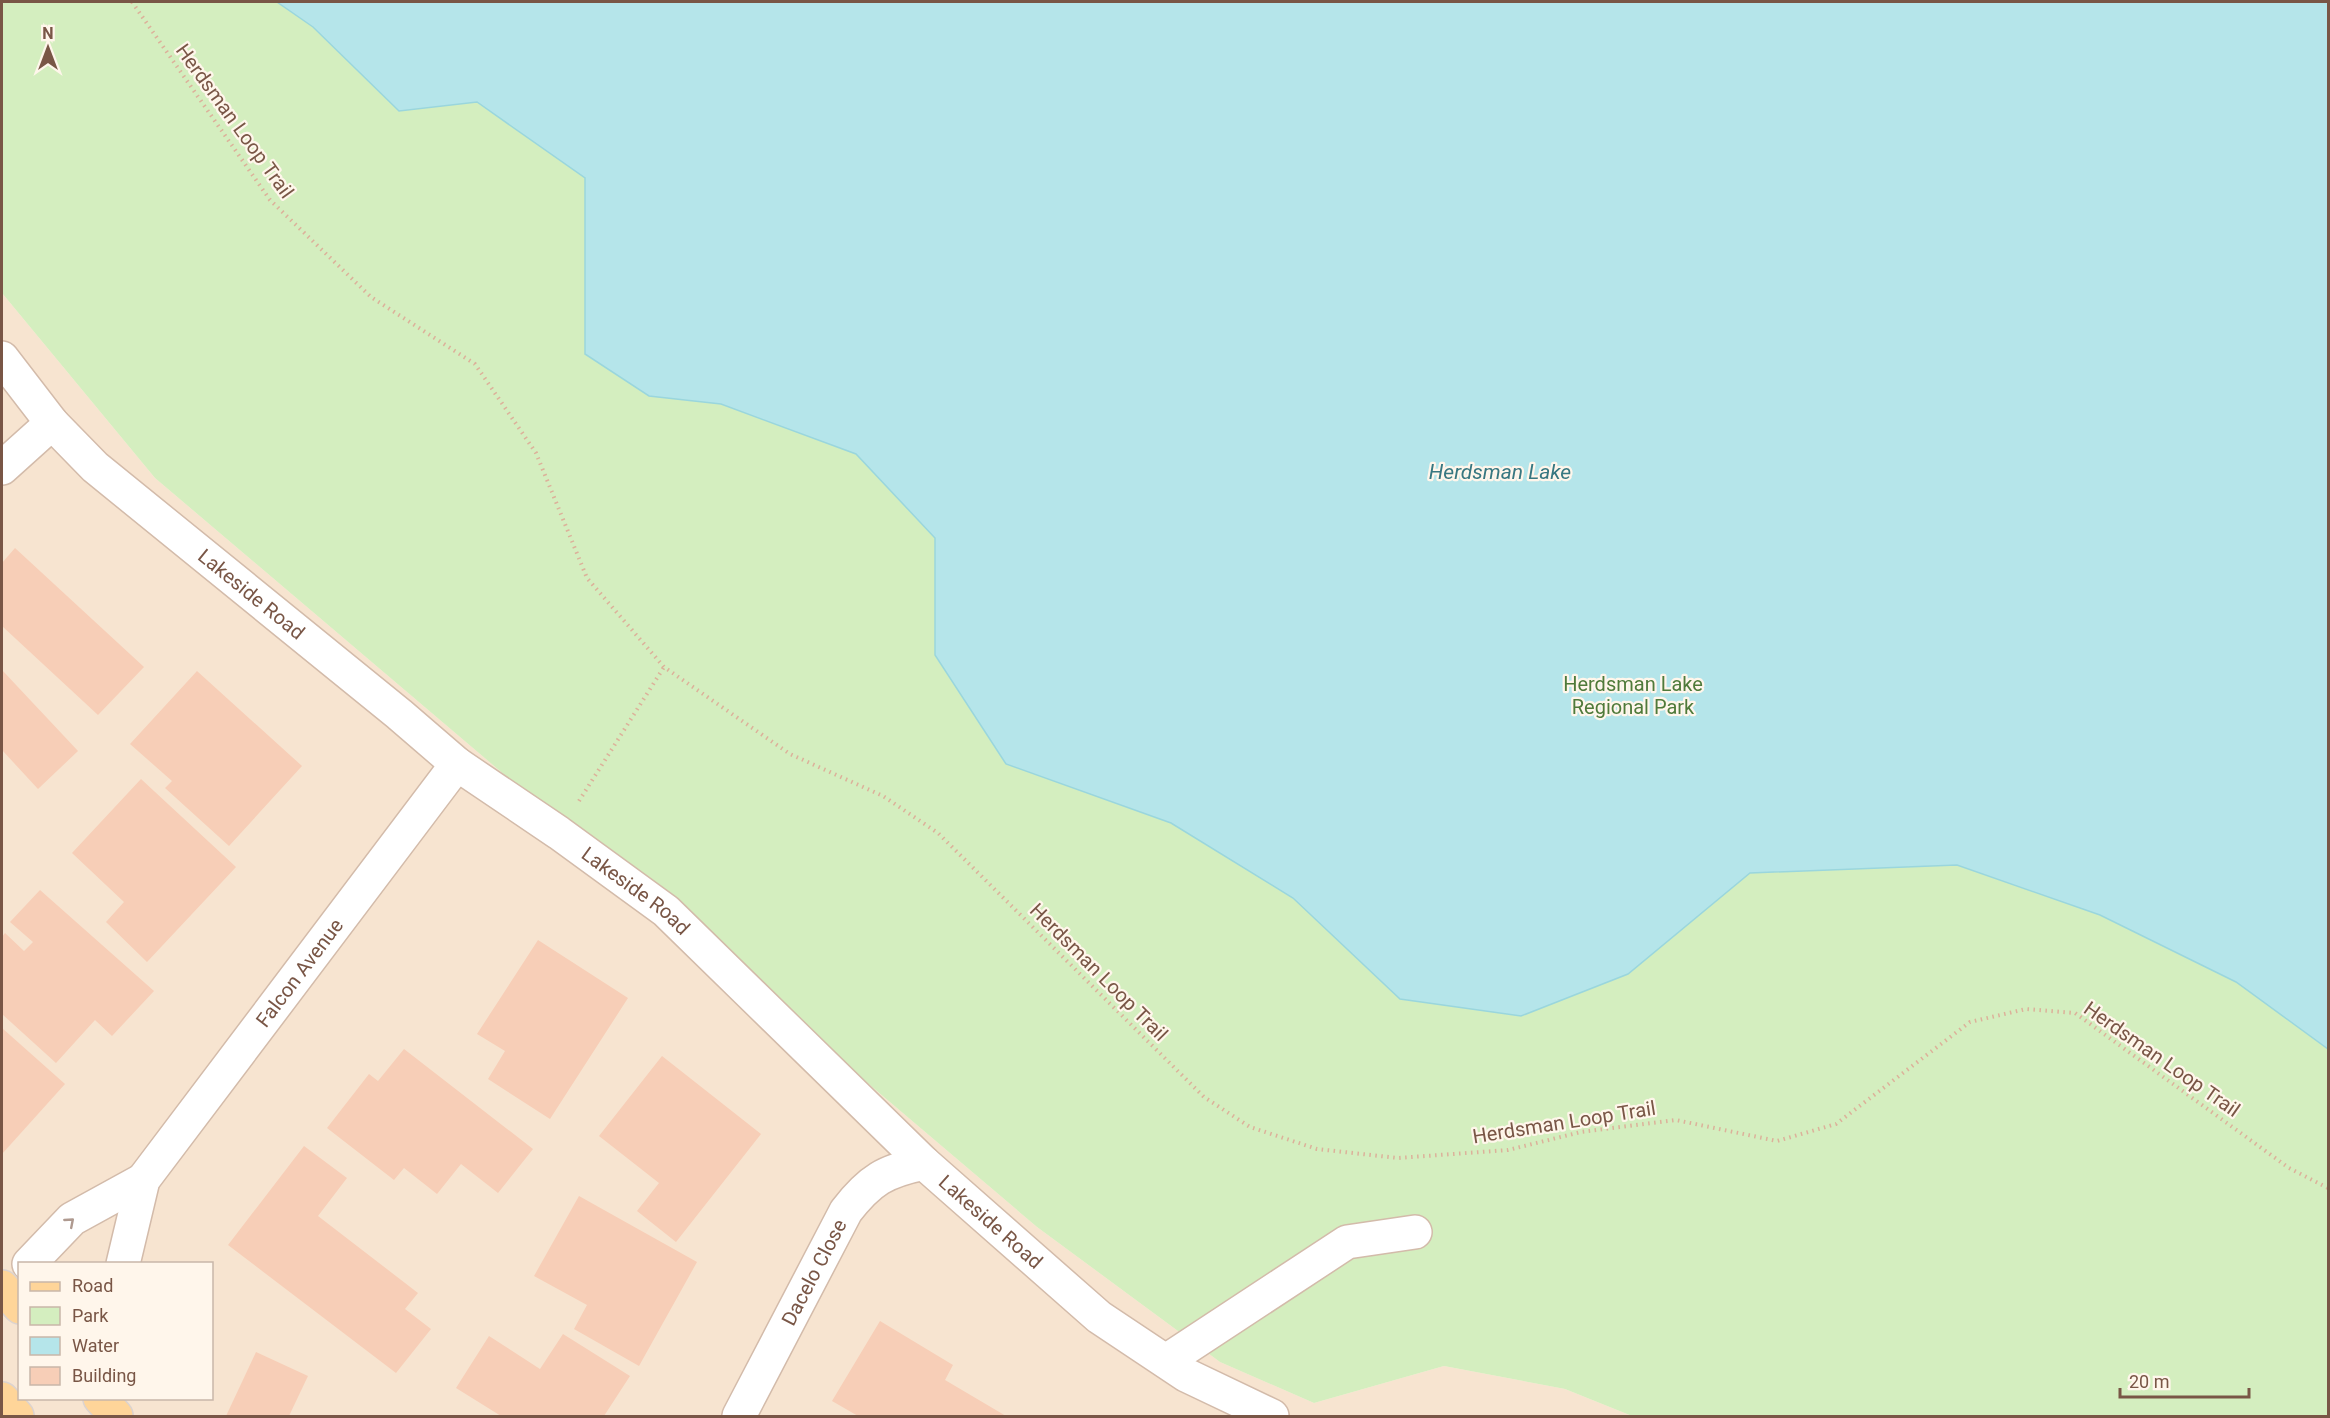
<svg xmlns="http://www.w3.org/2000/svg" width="2330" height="1418" viewBox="0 0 2330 1418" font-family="Roboto,sans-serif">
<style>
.residential{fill:#f7e4d0;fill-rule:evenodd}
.green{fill:#d4eebf}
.water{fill:#b5e5ea;stroke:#9ad6dd;stroke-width:1.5}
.building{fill:#f7ceb7}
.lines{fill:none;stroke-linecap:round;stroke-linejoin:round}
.minor-casing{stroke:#d3bbaa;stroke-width:36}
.major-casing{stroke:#dcd3cf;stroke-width:36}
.path{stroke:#dcb19a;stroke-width:4;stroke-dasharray:1.5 4.5;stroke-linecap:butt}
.minor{stroke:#fff;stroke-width:33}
.major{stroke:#ffd599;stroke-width:33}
.oneway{stroke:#af9a90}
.labels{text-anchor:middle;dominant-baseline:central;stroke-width:4.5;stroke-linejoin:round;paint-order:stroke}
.street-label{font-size:20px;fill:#795646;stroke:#fff6eb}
.park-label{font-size:20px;fill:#4f7a3a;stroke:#fff6eb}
.water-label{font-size:21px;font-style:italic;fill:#377781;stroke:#fff6eb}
</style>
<rect width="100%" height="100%" fill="#fff2e2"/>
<path class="residential" d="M2,293L155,478L1037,1227L1220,1362L1314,1403L1444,1366L1565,1389L1632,1416H2ZM20,1264H212V1398H20Z"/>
<path class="green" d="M2,2H2328V1416H1632L1565,1389L1444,1366L1314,1403L1220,1362L1037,1227L155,478L2,293Z"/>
<path class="water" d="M277,2H2328V1049L2236,982L2100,915L1957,865L1750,873L1628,974L1521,1016L1400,999L1293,898L1171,823L1006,764L935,655V538L856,454L721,404L649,396L585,354V178L477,102L399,111L313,27Z"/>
<g class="building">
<path d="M15,548L144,667L98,715L2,626V563Z"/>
<path d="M2,670L78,751L38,789L2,750Z"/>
<path d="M197,671L302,766L229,846L165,788L172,781L130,744Z"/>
<path d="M141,779L236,867L147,962L106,922L124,902L72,853Z"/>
<path d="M40,890L154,991L112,1036L95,1020L56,1063L2,1014V937L5,933L24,951L33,942L10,922Z"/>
<path d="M538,940L628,998L550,1119L488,1079L505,1051L477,1034Z"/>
<path d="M2,1028L65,1084L2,1154Z"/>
<path d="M404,1049L533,1149L498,1193L461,1164L437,1194L404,1168L394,1180L327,1128L369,1074L378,1081Z"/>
<path d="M662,1056L761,1134L676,1242L637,1211L659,1183L599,1136Z"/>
<path d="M304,1146L347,1178L318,1216L418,1293L405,1309L431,1329L396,1373L228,1245Z"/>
<path d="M579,1196L697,1262L639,1366L574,1329L587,1305L534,1276Z"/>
<path d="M880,1321L953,1365L945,1380L1006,1416H858L832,1401Z"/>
<path d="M563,1334L630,1376L604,1416H501L456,1388L489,1336L540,1369Z"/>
<path d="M256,1352L308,1376L289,1416H226Z"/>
</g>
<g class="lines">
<defs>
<g id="minor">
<path id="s1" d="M2,358L52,423L95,467L399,714L457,764L559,833L666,911L924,1163L1099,1317L1186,1375L1272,1416"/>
<path d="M2,468L52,423"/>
<path d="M29,1264L72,1219L143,1180"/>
<path id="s2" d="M123,1264L143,1180L457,764"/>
<path d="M1166,1361L1347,1242L1415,1232"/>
<path id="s3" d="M739,1416L846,1211C870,1180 885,1171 924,1163"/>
</g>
<g id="major">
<path d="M2,1287L20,1307"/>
<path d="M100,1398L116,1416"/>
<path d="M2,1399L17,1416"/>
</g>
</defs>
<use href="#minor" class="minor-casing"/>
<use href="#major" class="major-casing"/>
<g class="path">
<path d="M132,2L270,200L371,297L475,364L536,453L587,578L664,667L790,754L883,796L938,833L1204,1097L1250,1127L1317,1149L1398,1158L1508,1150L1581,1132L1676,1120L1777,1141L1836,1124L1970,1022L2026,1009L2075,1013L2289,1168L2328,1188"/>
<path d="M579,801L664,667"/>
</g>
<use href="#minor" class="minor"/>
<use href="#major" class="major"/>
</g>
<defs><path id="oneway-chevron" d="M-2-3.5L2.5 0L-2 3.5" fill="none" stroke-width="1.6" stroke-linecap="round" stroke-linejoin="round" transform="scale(1.5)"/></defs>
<use class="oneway" href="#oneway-chevron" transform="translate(70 1222) rotate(-41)"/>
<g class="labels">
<g class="street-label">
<text transform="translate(235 121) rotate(54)">Herdsman Loop Trail</text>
<text stroke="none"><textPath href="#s1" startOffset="345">Lakeside Road</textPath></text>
<text stroke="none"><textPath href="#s1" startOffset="831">Lakeside Road</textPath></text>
<text stroke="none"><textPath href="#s2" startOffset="346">Falcon Avenue</textPath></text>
<text transform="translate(1099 972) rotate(45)">Herdsman Loop Trail</text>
<text transform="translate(2162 1059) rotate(35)">Herdsman Loop Trail</text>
<text transform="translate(1564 1122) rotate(-9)">Herdsman Loop Trail</text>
<text stroke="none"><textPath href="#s1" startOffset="1317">Lakeside Road</textPath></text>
<text stroke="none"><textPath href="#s3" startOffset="162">Dacelo Close</textPath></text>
</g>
<g class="park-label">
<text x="1633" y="684">Herdsman Lake<tspan x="1633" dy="23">Regional Park</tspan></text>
</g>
<g class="water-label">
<text x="1500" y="472">Herdsman Lake</text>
</g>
</g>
<rect width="2330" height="1418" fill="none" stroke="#795646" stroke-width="6"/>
<rect x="18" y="1262" width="195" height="138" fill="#fff6eb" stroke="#c9b6a9" stroke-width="1.5"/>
<rect x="30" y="1282" width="30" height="9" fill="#ffd599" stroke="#c9b6a9" stroke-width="1.5"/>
<text x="72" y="1292" font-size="18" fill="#795646">Road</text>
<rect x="30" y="1307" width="30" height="18" fill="#d4eebf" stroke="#c9b6a9" stroke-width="1.5"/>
<text x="72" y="1322" font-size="18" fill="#795646">Park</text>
<rect x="30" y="1337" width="30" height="18" fill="#b5e5ea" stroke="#c9b6a9" stroke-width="1.5"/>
<text x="72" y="1352" font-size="18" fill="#795646">Water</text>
<rect x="30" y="1367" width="30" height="18" fill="#f7ceb7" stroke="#c9b6a9" stroke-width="1.5"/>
<text x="72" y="1382" font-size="18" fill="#795646">Building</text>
<g transform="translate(48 48)" stroke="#fff6eb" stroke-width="4.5" paint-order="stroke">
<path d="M0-4.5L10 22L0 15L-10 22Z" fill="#795646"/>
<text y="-9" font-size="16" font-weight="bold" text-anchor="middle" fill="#795646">N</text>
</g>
<path d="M2120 1388v9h129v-9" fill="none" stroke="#795646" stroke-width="3"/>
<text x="2129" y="1388" font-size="18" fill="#795646" stroke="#fff6eb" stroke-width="4.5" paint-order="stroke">20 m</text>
</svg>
